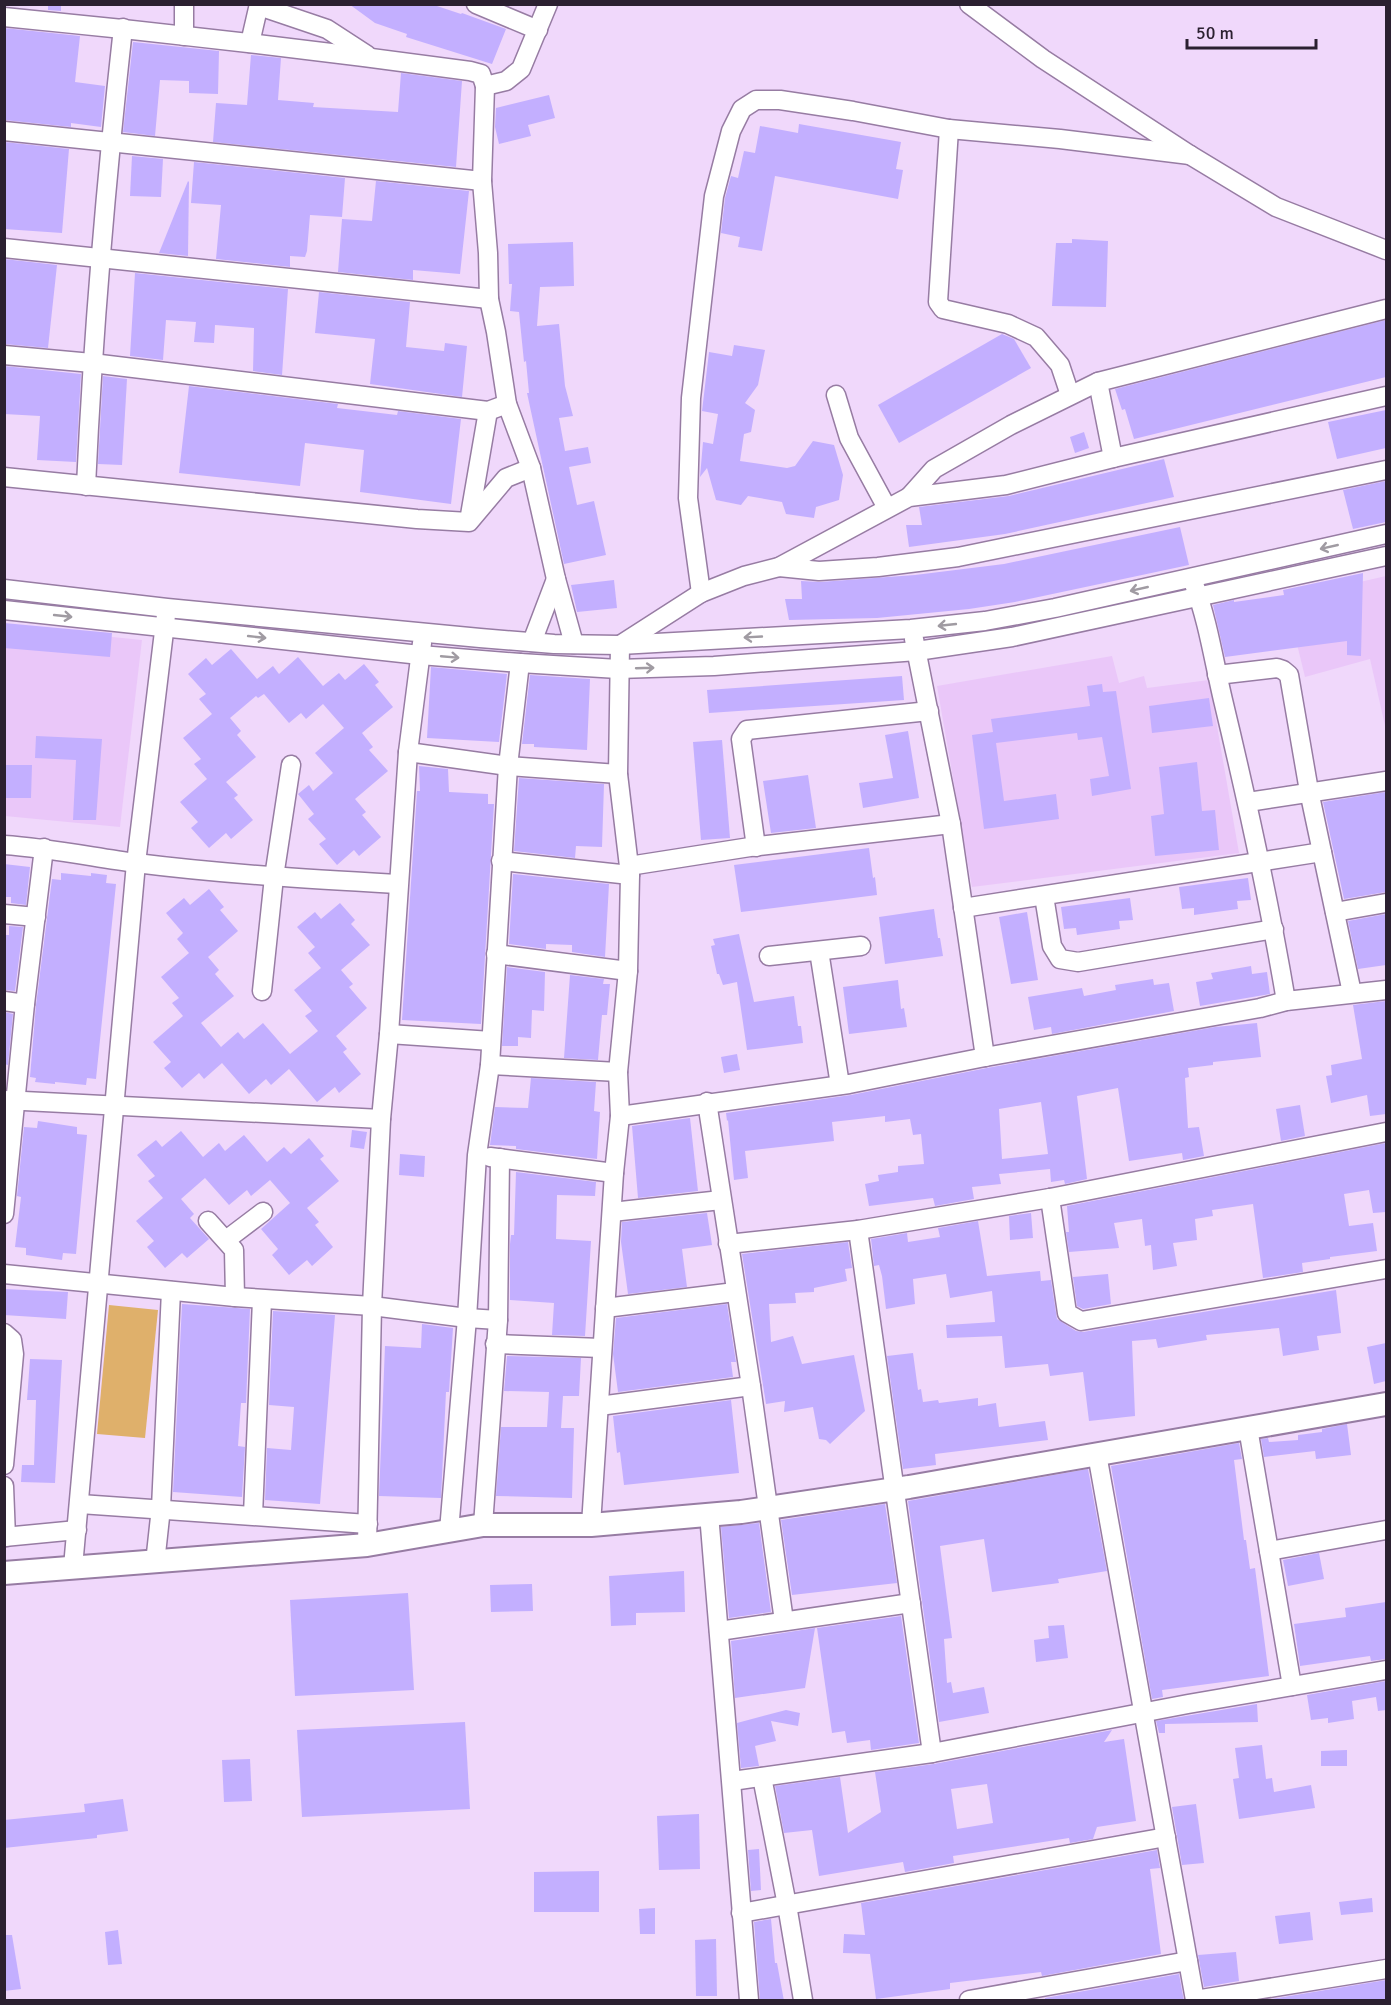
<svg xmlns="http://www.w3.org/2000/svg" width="1391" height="2005" viewBox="0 0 1391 2005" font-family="Signika,sans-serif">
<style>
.built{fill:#eac7f9}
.green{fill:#dfb06b}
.building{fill:#c3afff;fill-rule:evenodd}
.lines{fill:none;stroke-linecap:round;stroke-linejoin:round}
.minor-casing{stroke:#977ca3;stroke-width:21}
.major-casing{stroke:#977ca3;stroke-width:26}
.minor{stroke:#fff;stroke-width:18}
.major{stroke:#fff;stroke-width:22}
.oneway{stroke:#a09ba2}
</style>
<rect width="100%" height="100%" fill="#f0d8fb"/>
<g class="built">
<path d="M1386,576V730L1370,659L1305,677L1286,599Z"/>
<path d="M4,626L142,640L120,827L5,816Z"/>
<path d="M1112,656L1119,683L1144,676L1147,688L1209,680L1239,853L972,887L937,686Z"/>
</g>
<path class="green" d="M109,1305L158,1310L145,1438L97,1434Z"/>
<g class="building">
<path d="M48,4H61V11L48,10Z"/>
<path d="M349,4H431L461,14L462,13L506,29L492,64L406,37L407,34L375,23Z"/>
<path d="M4,28L80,36L75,82L105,86L101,127L71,123V127L4,120Z"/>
<path d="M133,42L219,51L218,94L189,93V81L160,80L155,136L123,132Z"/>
<path d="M251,55L281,58L278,100L314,103L313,107L398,112L401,73L462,81L456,167L213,142L216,103L247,105Z"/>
<path d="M549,95L555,118L528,125L531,136L499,144L495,127L496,108Z"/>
<path d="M799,124L901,142L896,169L903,170L898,199L775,176L762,251L738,247L740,237L721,233L725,198L731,176L738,178L744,151L755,153L760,126L798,133Z"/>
<path d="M4,142L69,149L62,233L4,229Z"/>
<path d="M132,156L163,159L161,197L130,196Z"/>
<path d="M194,162L345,178L342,217L310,215L307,251L305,257L290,256V267L216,259L221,205L191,203Z"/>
<path d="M188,181L189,182L188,256L159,253Z"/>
<path d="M376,181L469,191L460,274L413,270V280L338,272L342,219L372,221Z"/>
<path d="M1072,239L1108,241L1106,307L1052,306L1056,243H1072Z"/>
<path d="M573,242L574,286L540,287L537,326L559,324L565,386L573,416L559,418L565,451L588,447L591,463L569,467L577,505L594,501L606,555L564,564L527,393H529L526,361L524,362L519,312L510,311L512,284H509L508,244Z"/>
<path d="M4,259L57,265L48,348L4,344Z"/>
<path d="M135,273L288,289L282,375L253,371L254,328L215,325L214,343L194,342L196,322L166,320L163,360L130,356Z"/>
<path d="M319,292L410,302L406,347L444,351L445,343L467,346L462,397L370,384L375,339L315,333Z"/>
<path d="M1386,320V377L1134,439L1125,409L1122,410L1115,389Z"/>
<path d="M1002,334L1014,339L1031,368L899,443L878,405Z"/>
<path d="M734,345L765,350L758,385L745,403L755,410L751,432L744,434L740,461L787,468L795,466L813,441L834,445L843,475L839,500L816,507L814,518L786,514L782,502L748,496L741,505L716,500L707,468L700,477L703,442L713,444L718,414L702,411L709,352L732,356Z"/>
<path d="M4,366L81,374L76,462L37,460L40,416L4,414Z"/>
<path d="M103,376L127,379L122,465L98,464Z"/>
<path d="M189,386L338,404L337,408L363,411L397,415L398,411L461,419L451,504L360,492L364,450L305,443L300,486L179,473Z"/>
<path d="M1386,410V448L1337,459L1328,422Z"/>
<path d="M1084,432L1089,448L1075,453L1070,437Z"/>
<path d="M1164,459L1174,497L1005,534L909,547L906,525H922L919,507L1009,496Z"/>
<path d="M1386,481V522L1353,529L1343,490Z"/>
<path d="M1180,527L1189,565L1015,602L969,609L877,618L789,620L785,599H802L801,581L820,582L915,575L1004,564Z"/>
<path d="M1363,573L1361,656L1347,655V641L1225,657L1213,605L1234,600V602L1284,595L1283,590Z"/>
<path d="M614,580L617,608L577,612L571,585Z"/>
<path d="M4,623L112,633L110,657L4,648Z"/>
<path d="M231,649L257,679L273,666L279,674L298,657L323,686L339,673L345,680L364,664L379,682L375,685L393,707L362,733L373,747L369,750L388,771L355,799L366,812L362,815L381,837L359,856L354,850L337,865L319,844L326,839L308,819L314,814L298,794L309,785L313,791L333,773L315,753L344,728L323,704L306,719L301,713L289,723L264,694L258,698L256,696L230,718L241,731L237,735L256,757L226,782L238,795L234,798L253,820L231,839L226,833L209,848L191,828L198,822L180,802L207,779L194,764L201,759L183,738L212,714L199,699L206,694L188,674L206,658L212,665Z"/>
<path d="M431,667L507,674L499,742L427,738Z"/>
<path d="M530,675L590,679L587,750L534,747V744H522Z"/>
<path d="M902,676L904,700L709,713L707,690Z"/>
<path d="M1102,684L1103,692L1116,691L1131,789L1092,796L1090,779L1109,776L1102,737L1078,740L1077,733L996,743L1004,801L1056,794L1059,819L984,829L972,735L993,732L991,719L1090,706L1087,686Z"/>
<path d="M1209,698L1213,726L1152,733L1149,706Z"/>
<path d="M908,731L919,798L863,808L859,783L893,778L885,735Z"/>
<path d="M36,736L102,739L96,820H73L76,760L35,758Z"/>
<path d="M722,740L730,838L701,840L693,742Z"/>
<path d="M1197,762L1202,811L1215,810L1219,850L1155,856L1151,816L1164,814L1159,767Z"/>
<path d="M4,765H32L31,798H4Z"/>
<path d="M419,766L448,769L449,792L488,794V804H494L481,1024L402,1020L417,791H420Z"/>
<path d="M808,775L816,828L771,833L763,781Z"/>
<path d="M519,778L604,784L602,847L576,846L575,858L514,851Z"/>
<path d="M1386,792V892L1344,899L1323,802Z"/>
<path d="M869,848L873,878L875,877L877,895L741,912L734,865Z"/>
<path d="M4,864L30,867L26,905L11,903V897H4Z"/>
<path d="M61,873L91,876V873L107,875L106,883L116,884L96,1079L87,1078L86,1085L55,1082V1084L35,1082L36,1078L30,1077L36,1005L52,879L61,880Z"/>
<path d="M513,874L609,884L605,957L572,952V945L546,944V949L509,944Z"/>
<path d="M1248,878L1251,900L1237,901L1238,909L1194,915V908L1182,909L1179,887Z"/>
<path d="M209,889L224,907L220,910L238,931L208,957L219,970L215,974L234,996L201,1023L221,1047L238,1032L244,1039L263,1023L290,1054L318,1031L305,1016L312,1011L294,990L321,968L308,953L315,947L297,927L315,912L321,919L340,903L355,920L351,924L370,945L341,970L353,984L349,987L367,1008L336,1036L347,1049L343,1052L361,1074L339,1093L335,1087L317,1102L289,1069L271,1085L266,1079L249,1094L222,1063L204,1079L199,1073L182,1088L164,1068L171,1062L153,1042L183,1016L172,1003L179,998L161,977L189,953L177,939L183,933L166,913L184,898L190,905Z"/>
<path d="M1130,898L1133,920L1119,921L1120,929L1077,935L1076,928L1064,929L1061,907Z"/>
<path d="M934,909L938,938H940L943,956L885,964L879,917Z"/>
<path d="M1027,912L1038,980L1011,984L999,917Z"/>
<path d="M1386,914V965L1358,969L1348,921Z"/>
<path d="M9,926L23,927L15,991L4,990V935H9Z"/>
<path d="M739,934L754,1002L794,996L798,1026H801L803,1043L747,1050L737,982L723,985L719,974H717L711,946L715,945L713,939Z"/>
<path d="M1251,966L1252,974L1267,972L1270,994L1200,1006L1196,982L1213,979L1211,973Z"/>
<path d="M507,967L545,972L544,1011L532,1010L531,1038L518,1037V1046H502Z"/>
<path d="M570,975L604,979L603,984H610L607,1015H602L598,1060L564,1058Z"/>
<path d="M1153,979L1154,985L1169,983L1174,1011L1052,1034L1051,1027L1034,1030L1028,997L1082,988L1084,996L1116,990L1115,985Z"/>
<path d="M898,980L901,1009L904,1008L907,1027L849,1034L843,987Z"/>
<path d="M1386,1001V1114L1370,1116L1367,1095L1331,1103L1326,1076L1332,1075L1331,1065L1362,1059L1353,1005Z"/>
<path d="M4,1012L13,1014L8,1065L4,1064Z"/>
<path d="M1257,1023L1261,1057L1213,1062V1065L1188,1068L1189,1077L1185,1078L1188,1128L1199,1127L1204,1156L1183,1160L1182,1153L1129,1161L1118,1088L1077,1096L1087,1179L1065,1184L1064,1180L1051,1182L1050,1169L999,1174L1001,1184L972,1187L974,1199L935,1206L933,1198L869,1206L865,1184L879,1181L878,1175L898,1172V1166L924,1164L921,1134L913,1135L910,1119L885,1122V1116L832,1122L834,1141L745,1151L748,1178L734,1180L728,1120L727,1121L726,1113L851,1095L987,1068L1215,1027ZM1041,1102L1048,1154L1002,1159L999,1109Z"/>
<path d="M737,1054L740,1070L724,1073L721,1057Z"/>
<path d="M531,1078L596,1082L594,1111L600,1112L597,1159L516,1149V1146L490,1145L495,1107L528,1108Z"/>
<path d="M1300,1105L1305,1136L1281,1141L1276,1109Z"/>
<path d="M690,1118L698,1191L638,1198L632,1126Z"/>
<path d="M38,1121L77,1127V1134L87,1135L76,1254L63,1253L62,1260L26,1255V1248L15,1247L21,1197L17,1196L24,1127L37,1128Z"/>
<path d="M352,1130L367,1132L364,1149L350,1147Z"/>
<path d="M181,1131L203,1157L219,1143L225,1151L244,1135L267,1162L284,1147L291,1154L309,1138L324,1156L320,1159L339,1181L307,1208L319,1222L315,1225L333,1247L312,1266L307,1260L289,1275L272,1255L278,1249L261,1229L290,1203L270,1180L251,1196L247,1190L229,1205L205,1178L181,1199L194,1214L190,1218L209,1239L187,1258L182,1253L165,1268L147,1247L154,1241L136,1221L163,1198L148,1181L155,1176L137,1155L156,1140L162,1147Z"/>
<path d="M1386,1143V1212L1373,1213L1369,1190L1344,1194L1349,1226L1373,1223L1377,1251L1330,1257V1259L1302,1263L1303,1272L1263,1278L1253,1204L1212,1210L1213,1216L1195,1219L1197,1240L1173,1243L1177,1266L1153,1270L1151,1245L1145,1246L1142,1219L1114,1223L1119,1248L1069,1252L1066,1232H1069L1067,1206Z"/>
<path d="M400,1154L425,1156L424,1177L399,1175Z"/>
<path d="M516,1172L596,1182L595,1196L557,1195L556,1239L591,1241L585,1336L552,1335L554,1303L510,1300V1244L511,1235H514Z"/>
<path d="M707,1213L712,1245L682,1249L687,1287L628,1294L621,1242L622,1222Z"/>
<path d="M1031,1213L1033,1238L1010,1240L1009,1216Z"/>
<path d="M978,1221L987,1276L1040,1271L1041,1281L1051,1280L1057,1319L1076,1331L1083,1332L1336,1290L1341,1333L1317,1336L1319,1350L1283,1356L1279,1328L1206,1335L1207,1340L1158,1348L1156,1339L1132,1341L1135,1416L1089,1421L1083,1372L1050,1376L1048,1364L1005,1368L1002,1336L947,1338L946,1325L995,1322L992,1291L950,1298L946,1274L913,1279L915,1304L886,1309L882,1276L879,1265L874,1266L871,1239L907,1233L908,1242L940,1237L938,1228Z"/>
<path d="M848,1242L852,1268L845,1269L847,1281L814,1288V1292L795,1293L796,1303L769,1304L771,1342L793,1336L802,1364L854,1355L865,1411L830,1444L826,1440L819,1439L813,1407L784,1412L785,1401L766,1404L742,1254Z"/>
<path d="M1108,1274L1111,1304L1083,1309L1077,1306L1073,1277Z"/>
<path d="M4,1289L68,1292L66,1319L4,1315Z"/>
<path d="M182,1304L250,1309L246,1403H241L238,1446L245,1447L242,1497L173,1492Z"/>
<path d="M727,1304L736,1362H731L733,1377L618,1392L613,1354L616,1318Z"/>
<path d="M273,1311L335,1315L320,1504L265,1500L267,1448L291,1450L294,1407L269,1405Z"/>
<path d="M422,1324L453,1328L449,1392H446L441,1498L379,1496L385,1346L421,1348Z"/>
<path d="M1386,1343V1381L1374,1384L1367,1347Z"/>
<path d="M913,1353L918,1390L921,1389L923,1402L938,1400L939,1403L978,1398V1406L996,1403L999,1427L1045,1421L1048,1440L935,1454L936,1465L903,1469L887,1356Z"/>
<path d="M507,1356L581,1358L579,1396H563L561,1428H574L572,1498L496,1496L501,1427H547L549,1392L504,1391Z"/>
<path d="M30,1359L62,1360L55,1483L21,1482L22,1465H34L36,1400H27Z"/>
<path d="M731,1400L739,1473L624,1485L620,1452L617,1453L613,1416Z"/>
<path d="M1347,1424L1351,1455L1316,1459L1315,1451L1264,1457L1261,1439L1268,1438L1269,1442L1298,1440V1435L1322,1432V1429Z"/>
<path d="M1239,1443L1242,1459L1234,1460L1244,1540H1246L1250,1569L1255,1568L1269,1676L1162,1690L1163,1697L1152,1699L1111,1466Z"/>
<path d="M1088,1469L1107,1571L1058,1579L1059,1583L992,1592L984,1539L940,1546L952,1638L944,1639L947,1683L951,1682L953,1693L984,1687L989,1713L939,1722L908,1501Z"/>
<path d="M885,1504L897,1583L792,1595L781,1520Z"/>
<path d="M759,1523L771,1612L729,1618L721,1527Z"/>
<path d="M1319,1553L1324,1579L1288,1586L1283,1560Z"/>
<path d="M684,1571L685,1612L636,1613V1625L611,1626L609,1576Z"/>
<path d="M532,1584L533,1611L491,1612L490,1585Z"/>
<path d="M408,1593L414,1690L295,1696L290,1600Z"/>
<path d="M1386,1602V1659L1371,1661L1370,1656L1300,1666L1294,1624L1346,1617L1345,1608Z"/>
<path d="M901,1616L919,1743L871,1750L870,1740L847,1743L845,1731L832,1733L817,1628Z"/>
<path d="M1064,1625L1068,1658L1036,1662L1034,1640L1049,1638L1048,1626Z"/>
<path d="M815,1628L805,1688L735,1698L731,1641Z"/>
<path d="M1386,1681V1710L1378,1711L1376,1697L1352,1701L1354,1719L1328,1723V1718L1311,1720L1307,1695Z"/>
<path d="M1257,1704L1258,1722L1165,1724V1733H1159L1156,1721Z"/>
<path d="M786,1710L800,1713L798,1726L771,1721L776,1741L755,1746L759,1766L741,1768L737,1723Z"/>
<path d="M465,1722L470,1809L302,1817L297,1730Z"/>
<path d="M1112,1730L1104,1742L1124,1739L1136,1821L1097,1827L1093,1839L1070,1843L1069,1838L953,1856L954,1863L905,1872L903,1862L819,1876L812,1830L784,1833L775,1786L840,1777L848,1833L881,1812L875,1772L934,1764ZM987,1784L993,1823L957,1829L951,1789Z"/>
<path d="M1262,1745L1266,1779L1272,1778L1274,1792L1311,1785L1315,1808L1239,1819L1233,1779L1239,1778L1235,1748Z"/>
<path d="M1347,1750V1766H1321V1751Z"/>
<path d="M250,1759L252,1801L224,1802L222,1760Z"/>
<path d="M123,1799L128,1831L97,1835V1838L4,1848V1820L85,1812L84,1804Z"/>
<path d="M1196,1804L1204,1863L1182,1865L1172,1807Z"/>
<path d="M699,1814L700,1869L659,1870L657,1816Z"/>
<path d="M759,1849L761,1890L751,1891L748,1850Z"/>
<path d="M1157,1850L1160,1868L1150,1869L1161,1954L1042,1976L1041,1972L950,1983V1989L876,1999L870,1954L843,1953L844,1934L865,1935L861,1903Z"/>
<path d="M599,1871V1912H534V1872Z"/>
<path d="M1372,1898L1373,1912L1341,1915L1339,1902Z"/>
<path d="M655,1908V1934H640L639,1909Z"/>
<path d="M1310,1912L1313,1940L1279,1944L1275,1916Z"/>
<path d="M771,1919L775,1963H777L784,2001H760L754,1922Z"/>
<path d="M118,1930L122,1964L108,1965L105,1932Z"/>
<path d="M4,1935H12L21,1989L4,1991Z"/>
<path d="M716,1939L717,1996H696L695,1940Z"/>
<path d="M1236,1952L1239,1981L1204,1987L1198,1955Z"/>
<path d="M1179,1974L1184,2001H1045V1998Z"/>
<path d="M1386,1980V2001H1265V2000Z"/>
</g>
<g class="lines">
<defs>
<g id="minor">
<path d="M184,4V36"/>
<path d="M476,4L538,30"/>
<path d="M969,4L1043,59L1190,155L1276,207L1386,250"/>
<path d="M259,6L327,29L367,55"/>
<path d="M4,17C160,32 316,50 470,71L481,74L485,86L482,181L488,253L489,299L496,332L507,404L531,468L556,579L574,644"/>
<path d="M250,43L259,4"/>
<path d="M485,86L506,81L521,69L548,4"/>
<path d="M949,129L938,302L943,309L1008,324L1036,337L1060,365L1070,395"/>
<path d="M4,131L482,181"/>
<path d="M4,248L489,299"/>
<path d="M4,355L92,363L488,411L507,404"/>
<path d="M836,395L849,438L887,508"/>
<path d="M1113,458L1098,382L1386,309"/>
<path d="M4,477L417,519L469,522L506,478L531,468"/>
<path d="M86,486C93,333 106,181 123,28"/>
<path d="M909,497L934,469L1011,425L1098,382"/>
<path d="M469,521L488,411"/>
<path d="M779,567L819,571L878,567L958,557L1386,470"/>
<path d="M1194,584C1208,621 1214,662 1223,700C1247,800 1269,900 1286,1001"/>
<path d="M4,589L167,608L480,638L554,644L620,645L911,629L985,621L1055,608L1386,534"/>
<path d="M701,593L688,498L691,398L714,196L731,131L742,109L756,100H780L853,111L949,129L1060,139L1190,155"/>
<path d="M4,610L420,655L520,663L618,669L714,666L917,651L1012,637L1386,556"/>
<path d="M914,639L951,824L985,1057"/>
<path d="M532,642L556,579"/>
<path d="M1217,675L1277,668L1283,670L1289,675L1309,791L1352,993"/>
<path d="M408,752L508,766L618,774"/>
<path d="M1248,802L1386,781"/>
<path d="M4,845C49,848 92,857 136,863C223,874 310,879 397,884"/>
<path d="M756,847L741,739L747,730L929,711"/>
<path d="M501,861L630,875"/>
<path d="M629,866L750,847L951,824"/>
<path d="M1044,896L1052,946L1060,959L1078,962L1274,929"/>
<path d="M963,908L1322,852"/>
<path d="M1335,912L1386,903"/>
<path d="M4,914L36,917"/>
<path d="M819,951L840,1085"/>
<path d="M496,954L628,971"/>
<path d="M769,956L861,946"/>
<path d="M262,991L274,877L291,765"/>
<path d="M4,1001L25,1004"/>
<path d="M389,1034L491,1041"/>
<path d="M490,1065L618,1072"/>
<path d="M4,1100L381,1119"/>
<path d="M707,1102L751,1386L784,1621"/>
<path d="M620,1116L849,1084L985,1057L1260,1008L1286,1001L1386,990"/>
<path d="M490,1157L614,1173"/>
<path d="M1050,1198L1067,1313L1081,1321L1386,1269"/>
<path d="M612,1212L721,1200"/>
<path d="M4,1214L25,1004L44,848"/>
<path d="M208,1221L234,1250L235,1297"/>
<path d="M858,1230L932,1753"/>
<path d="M226,1240L263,1212"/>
<path d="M728,1244L858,1230L1050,1198L1386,1132"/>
<path d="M4,1274L235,1297L372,1306L467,1318L498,1320"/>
<path d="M605,1308L735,1292"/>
<path d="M4,1333L12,1340L14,1354L4,1465"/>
<path d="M495,1344L601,1348"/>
<path d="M599,1406L751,1386"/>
<path d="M1248,1428L1292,1686"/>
<path d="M1097,1454L1195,2000"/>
<path d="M4,1486L6,1537"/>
<path d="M80,1504L368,1524"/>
<path d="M709,1514L749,2000"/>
<path d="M253,1515L262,1300"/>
<path d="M483,1525L498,1320L500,1158"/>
<path d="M591,1525L614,1173L620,1116L618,1072L628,971L630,875L618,774L620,645L701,593L744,576L779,567L909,497L1006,485L1113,458L1386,396"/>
<path d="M449,1531L467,1318L477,1155L490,1065L508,766L520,663"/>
<path d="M4,1537L77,1530"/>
<path d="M367,1545L372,1306L381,1119L389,1034L408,752L422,643"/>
<path d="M1269,1551L1386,1530"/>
<path d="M155,1563L161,1508L171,1291"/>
<path d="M73,1567L136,863L166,615"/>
<path d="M719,1631L911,1603"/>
<path d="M762,1777L787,1905L803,2000"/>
<path d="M732,1781L932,1753L1188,1704L1386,1670"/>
<path d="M741,1913L1166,1837"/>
<path d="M969,2000L1188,1961"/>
<path d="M1195,2000L1386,1969"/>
</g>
<path id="major" d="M4,1573L367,1545L483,1525H591L741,1512L909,1487L1386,1404"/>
</defs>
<use href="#minor" class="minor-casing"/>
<use href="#major" class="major-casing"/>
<use href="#minor" class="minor"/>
<use href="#major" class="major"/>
</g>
<defs><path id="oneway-shaft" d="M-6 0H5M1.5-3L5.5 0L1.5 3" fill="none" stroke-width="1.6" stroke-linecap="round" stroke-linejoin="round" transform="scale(1.5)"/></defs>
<g class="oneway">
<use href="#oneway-shaft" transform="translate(1329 547) rotate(167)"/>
<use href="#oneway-shaft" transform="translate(1139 589) rotate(167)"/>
<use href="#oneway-shaft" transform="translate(63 616) rotate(6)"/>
<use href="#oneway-shaft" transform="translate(947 625) rotate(174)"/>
<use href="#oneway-shaft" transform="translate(257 637) rotate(6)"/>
<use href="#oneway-shaft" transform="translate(753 637) rotate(177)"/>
<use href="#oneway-shaft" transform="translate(450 657) rotate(5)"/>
<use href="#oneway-shaft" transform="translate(645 668) rotate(-2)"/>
</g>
<rect width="1391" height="2005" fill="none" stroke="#2b2030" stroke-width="12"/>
<path d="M1187 39v9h129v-9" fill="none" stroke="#2b2030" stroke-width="3"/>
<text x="1196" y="39" font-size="18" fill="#2b2030" stroke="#f0d8fb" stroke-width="4.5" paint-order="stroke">50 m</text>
</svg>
